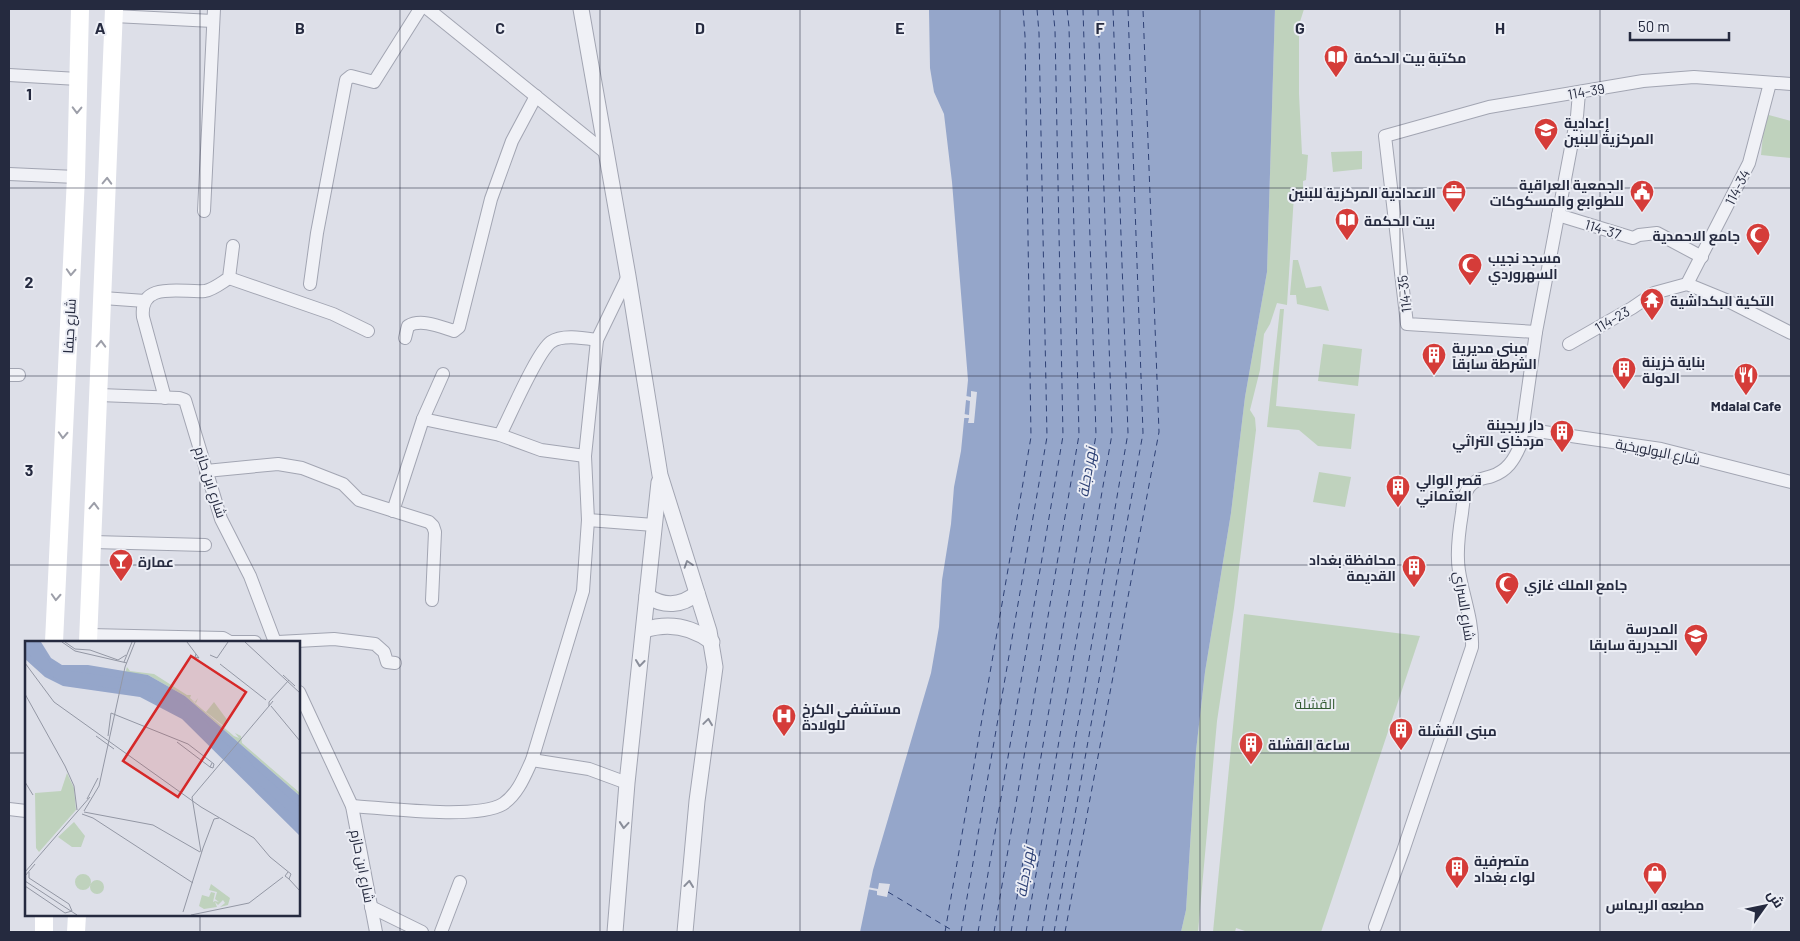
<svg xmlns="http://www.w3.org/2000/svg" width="1800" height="941" viewBox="0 0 1800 941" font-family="Barlow,Cairo,sans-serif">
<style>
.green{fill:#bfd2bd}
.water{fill:#95a6ca}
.pier{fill:#dddfe8}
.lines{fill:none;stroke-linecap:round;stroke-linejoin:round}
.ferry{stroke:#2e4175;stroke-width:1;stroke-dasharray:6 5;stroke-linecap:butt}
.minor-casing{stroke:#a2a5b2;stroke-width:14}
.tertiary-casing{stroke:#a2a5b2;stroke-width:17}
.minor{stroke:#f0f1f6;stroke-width:12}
.tertiary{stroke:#f0f1f6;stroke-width:15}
.secondary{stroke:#fff;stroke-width:18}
.oneway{stroke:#9d9fa9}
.oneway2{stroke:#8a8e9a}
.grid{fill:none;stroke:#252a3f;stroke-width:1;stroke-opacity:0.55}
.labels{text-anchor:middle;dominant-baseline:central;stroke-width:4;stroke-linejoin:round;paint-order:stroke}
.poi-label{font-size:14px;font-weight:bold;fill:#252a3f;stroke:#eceef5;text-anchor:start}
.street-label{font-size:14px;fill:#252a3f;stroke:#eceef5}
.park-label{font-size:14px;fill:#335b32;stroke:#eceef5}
.water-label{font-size:15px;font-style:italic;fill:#2e4175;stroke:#eceef5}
.inset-river{fill:none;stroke:#95a6ca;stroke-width:2.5}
.inset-road{fill:none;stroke:#9397a4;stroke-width:1}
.view{fill:#d62828;fill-opacity:0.15;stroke:#d62828;stroke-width:2.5}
.inset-edge{fill:none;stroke:#252a3f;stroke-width:2.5}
.grid-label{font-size:16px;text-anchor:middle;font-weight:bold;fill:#252a3f;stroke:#eceef5;stroke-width:4;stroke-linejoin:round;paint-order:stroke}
</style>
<rect width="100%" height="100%" fill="#dddfe8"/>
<g class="green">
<path d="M1275,9H1304L1299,25V94L1302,154L1308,155L1306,180L1303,181V193L1294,195L1287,305L1277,303L1270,324L1264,334L1260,370L1250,410L1255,418L1256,430L1234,608L1217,721L1198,932H1181L1186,910L1196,751L1205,672L1231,513L1245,397L1267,272Z"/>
<path d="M1765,114L1791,121V158L1761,155Z"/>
<path d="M1362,151V169L1333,172L1331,152Z"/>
<path d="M1293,260H1298L1306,288L1321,286L1329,311L1297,304L1296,295H1290Z"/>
<path d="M1280,309H1284L1276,406L1355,414L1351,449L1318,446L1299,430L1267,427Z"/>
<path d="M1323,344L1362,349L1358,386L1318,381Z"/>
<path d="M1319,472L1351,477L1345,507L1313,502Z"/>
<path d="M1244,614L1420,636L1321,932H1248L1236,928L1235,932H1213Z"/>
</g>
<path class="water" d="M929,9H1275L1267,272L1245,397L1231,513L1205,672L1196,751L1186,910L1181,932H860L873,870L931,673L939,627L942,580L951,524L954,487L961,451L968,380L952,182L944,114L934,92L930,68Z"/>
<g class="pier">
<path d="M971,391L977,392L974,423H968L969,418H964V414L969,415L970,401L966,400V396L971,397Z"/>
<path d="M879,883L890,884L887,897L877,895V891L867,889V887L878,889Z"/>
</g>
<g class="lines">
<g class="ferry">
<path d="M888,892L955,932"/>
<path d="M945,932L1031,437L1025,36L1023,9"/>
<path d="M961,932L1047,437L1039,33L1037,9"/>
<path d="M978,932L1063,436L1055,30L1053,9"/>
<path d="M994,932L1079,435L1069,27L1067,9"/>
<path d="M1011,932L1096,435L1083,9"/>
<path d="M1026,932L1112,434L1098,9"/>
<path d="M1042,932L1128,433L1113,9"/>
<path d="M1054,932L1143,433L1128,9"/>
<path d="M1065,932L1159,432L1143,9"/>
</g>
<defs>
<g id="minor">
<path d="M428,9L606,153"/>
<path d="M114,16L213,21"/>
<path d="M9,75L78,79"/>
<path d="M9,174L76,177"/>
<path d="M204,211L214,9"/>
<path d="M1558,215L1633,238L1639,235L1657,233L1702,257"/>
<path d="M229,278L333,314L368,331"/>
<path d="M310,284L317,233L346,80L351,76L374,82L420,9"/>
<path d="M1687,284L1749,163L1770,83"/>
<path d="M103,298L145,301"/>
<path d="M1536,332L1407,324L1385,136L1489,107L1643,81L1694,77L1791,84"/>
<path d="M405,338L408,326C421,318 441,327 454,331L459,327L491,199L512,141L536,96"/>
<path d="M1569,344L1632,308L1654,293L1687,284L1726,300L1791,333"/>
<path d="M9,375H19"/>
<path d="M99,395L179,398L185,400L221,519L250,576L275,642"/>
<path d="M165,398L143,317C139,280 183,293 205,291C214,289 221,283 229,278L233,246"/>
<path d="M423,419L500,435L541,450L585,456"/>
<path d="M1523,429L1661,449L1791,482"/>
<path d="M500,435C510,416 537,352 551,342C562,334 584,338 597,340"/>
<path d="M206,471L278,464L302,468L343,484L359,500L429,522L433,526L435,532L432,600"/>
<path d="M393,511L423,419L443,374"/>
<path d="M588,520L654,525"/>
<path d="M93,542L205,545"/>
<path d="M89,635L223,638L230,642"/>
<path d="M230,642H255"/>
<path d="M278,642L334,639L375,644L384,652L387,662L395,663"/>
<path d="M299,692L352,806L376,932"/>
<path d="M532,760L589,769L627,783"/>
<path d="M352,806C385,808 476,820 503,804C518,794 525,775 532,760L583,591L588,520L585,456L597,340L628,276"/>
<path d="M9,809L26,811"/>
<path d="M371,907L422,932"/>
<path d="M1375,927L1403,851L1472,647C1473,620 1463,597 1459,571C1456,553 1459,531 1462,513C1463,505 1463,495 1469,487C1475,479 1483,479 1492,476C1507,471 1514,460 1520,446L1536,332L1577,116L1579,93"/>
<path d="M441,932L460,882"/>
</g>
<g id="tertiary">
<path d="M581,9L628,276L660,475L709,631L715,667L697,801L685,932"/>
<path d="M647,596C664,607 682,606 697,593"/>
<path d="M644,630C669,622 691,626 712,642"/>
<path d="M615,932L627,783L659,482"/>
</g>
</defs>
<use href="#minor" class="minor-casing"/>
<use href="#tertiary" class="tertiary-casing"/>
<use href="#minor" class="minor"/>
<use href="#tertiary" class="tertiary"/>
<g class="secondary">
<path d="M54,642L76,177L80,9"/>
<path d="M88,642L114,9"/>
<path d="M44,932V915"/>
<path d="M76,932L77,915"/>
</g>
</g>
<defs><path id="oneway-chevron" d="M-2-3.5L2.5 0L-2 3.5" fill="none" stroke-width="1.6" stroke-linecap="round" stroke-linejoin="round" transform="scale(1.25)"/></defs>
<g class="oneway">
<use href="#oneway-chevron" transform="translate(77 110) rotate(91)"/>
<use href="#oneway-chevron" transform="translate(107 181) rotate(-88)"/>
<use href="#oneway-chevron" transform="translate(71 272) rotate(93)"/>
<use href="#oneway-chevron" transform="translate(101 344) rotate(-88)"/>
<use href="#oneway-chevron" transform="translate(63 435) rotate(93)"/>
<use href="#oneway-chevron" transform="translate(94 506) rotate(-88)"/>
<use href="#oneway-chevron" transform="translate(56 597) rotate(93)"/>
</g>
<g class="oneway2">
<use href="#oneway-chevron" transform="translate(688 564) rotate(-108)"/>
<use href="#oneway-chevron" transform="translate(640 663) rotate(96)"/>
<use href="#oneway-chevron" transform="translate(708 722) rotate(-82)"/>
<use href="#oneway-chevron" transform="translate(624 825) rotate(95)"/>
<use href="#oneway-chevron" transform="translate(689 884) rotate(-84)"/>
</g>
<path class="grid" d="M200,9V642M400,9V932M600,9V932M800,9V932M1000,9V932M1200,9V932M1400,9V932M1600,9V932M9,188H1791M9,376H1791M9,565H1791M9,753H26M299,753H1791M200,915V932"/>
<defs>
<symbol id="library-pin" viewBox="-11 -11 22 30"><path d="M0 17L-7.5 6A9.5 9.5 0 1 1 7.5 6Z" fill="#d53c39" stroke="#eceef5"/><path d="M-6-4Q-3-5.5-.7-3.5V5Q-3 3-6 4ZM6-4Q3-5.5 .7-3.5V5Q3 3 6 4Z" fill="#fff"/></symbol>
<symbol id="school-pin" viewBox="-11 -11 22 30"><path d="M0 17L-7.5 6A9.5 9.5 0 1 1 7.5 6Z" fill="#d53c39" stroke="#eceef5"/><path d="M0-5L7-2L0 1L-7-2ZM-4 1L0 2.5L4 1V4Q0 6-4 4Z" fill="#fff"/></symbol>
<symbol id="office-pin" viewBox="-11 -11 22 30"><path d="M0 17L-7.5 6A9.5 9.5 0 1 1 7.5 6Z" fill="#d53c39" stroke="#eceef5"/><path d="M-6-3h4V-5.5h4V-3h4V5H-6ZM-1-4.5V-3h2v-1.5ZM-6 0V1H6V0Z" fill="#fff"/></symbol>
<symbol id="civic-pin" viewBox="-11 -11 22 30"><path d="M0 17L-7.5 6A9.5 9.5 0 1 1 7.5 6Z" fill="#d53c39" stroke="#eceef5"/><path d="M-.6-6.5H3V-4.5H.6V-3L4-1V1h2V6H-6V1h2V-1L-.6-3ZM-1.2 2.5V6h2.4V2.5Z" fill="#fff"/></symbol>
<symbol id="mosque-pin" viewBox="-11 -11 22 30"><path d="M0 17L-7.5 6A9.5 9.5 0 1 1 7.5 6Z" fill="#d53c39" stroke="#eceef5"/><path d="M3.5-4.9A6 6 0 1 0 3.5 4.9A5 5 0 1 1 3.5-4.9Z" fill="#fff"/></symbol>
<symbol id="temple-pin" viewBox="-11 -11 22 30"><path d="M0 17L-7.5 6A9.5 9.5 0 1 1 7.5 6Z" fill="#d53c39" stroke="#eceef5"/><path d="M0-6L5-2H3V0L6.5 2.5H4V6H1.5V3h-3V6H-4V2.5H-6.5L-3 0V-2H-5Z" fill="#fff"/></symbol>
<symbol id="building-pin" viewBox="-11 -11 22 30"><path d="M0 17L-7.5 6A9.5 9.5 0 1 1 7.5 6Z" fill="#d53c39" stroke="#eceef5"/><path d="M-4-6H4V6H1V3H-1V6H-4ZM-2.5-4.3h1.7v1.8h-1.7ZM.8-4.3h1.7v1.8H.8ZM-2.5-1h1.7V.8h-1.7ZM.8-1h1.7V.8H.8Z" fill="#fff"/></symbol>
<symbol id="restaurant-pin" viewBox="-11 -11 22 30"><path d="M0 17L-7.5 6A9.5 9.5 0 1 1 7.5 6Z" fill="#d53c39" stroke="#eceef5"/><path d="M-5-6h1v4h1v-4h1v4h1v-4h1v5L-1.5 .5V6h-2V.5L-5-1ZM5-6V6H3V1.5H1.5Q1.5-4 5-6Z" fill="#fff"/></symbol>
<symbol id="bar-pin" viewBox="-11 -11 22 30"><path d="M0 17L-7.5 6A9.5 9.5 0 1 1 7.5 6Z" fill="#d53c39" stroke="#eceef5"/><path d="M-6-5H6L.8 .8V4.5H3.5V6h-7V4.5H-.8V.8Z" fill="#fff"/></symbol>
<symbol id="hospital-pin" viewBox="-11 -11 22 30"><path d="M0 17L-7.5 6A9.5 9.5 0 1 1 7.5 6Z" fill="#d53c39" stroke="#eceef5"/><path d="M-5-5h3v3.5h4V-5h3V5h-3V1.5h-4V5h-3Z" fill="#fff"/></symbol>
<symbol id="shop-pin" viewBox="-11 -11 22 30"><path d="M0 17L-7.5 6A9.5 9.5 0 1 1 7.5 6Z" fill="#d53c39" stroke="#eceef5"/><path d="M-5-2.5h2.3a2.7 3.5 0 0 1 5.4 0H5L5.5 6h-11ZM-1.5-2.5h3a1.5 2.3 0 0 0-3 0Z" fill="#fff"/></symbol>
</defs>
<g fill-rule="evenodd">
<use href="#library-pin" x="1322" y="43" width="28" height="38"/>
<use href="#school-pin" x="1532" y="116" width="28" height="38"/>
<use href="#office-pin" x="1440" y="178" width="28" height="38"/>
<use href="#civic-pin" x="1628" y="178" width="28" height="38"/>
<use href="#library-pin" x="1333" y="206" width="28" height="38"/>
<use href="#mosque-pin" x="1744" y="221" width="28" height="38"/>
<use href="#mosque-pin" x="1456" y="251" width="28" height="38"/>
<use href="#temple-pin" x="1638" y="286" width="28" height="38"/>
<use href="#building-pin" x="1420" y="341" width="28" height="38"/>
<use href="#building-pin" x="1610" y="355" width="28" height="38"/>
<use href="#restaurant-pin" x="1732" y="361" width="28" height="38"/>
<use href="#building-pin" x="1548" y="418" width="28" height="38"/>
<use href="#building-pin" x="1384" y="473" width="28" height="38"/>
<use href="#bar-pin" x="107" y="547" width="28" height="38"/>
<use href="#building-pin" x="1400" y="553" width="28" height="38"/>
<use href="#mosque-pin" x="1493" y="570" width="28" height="38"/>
<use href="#school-pin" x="1682" y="622" width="28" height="38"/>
<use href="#hospital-pin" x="770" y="702" width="28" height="38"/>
<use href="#building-pin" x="1387" y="716" width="28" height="38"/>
<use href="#building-pin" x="1237" y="730" width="28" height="38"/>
<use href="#building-pin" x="1443" y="854" width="28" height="38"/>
<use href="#shop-pin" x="1641" y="860" width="28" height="38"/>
</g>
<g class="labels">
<g class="poi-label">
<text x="1354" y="57">مكتبة بيت الحكمة</text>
<text x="1564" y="122">إعدادية<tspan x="1564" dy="16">المركزية للبنين</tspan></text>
<text x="1624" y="184" text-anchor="end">الجمعية العراقية<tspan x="1624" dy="16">للطوابع والمسكوكات</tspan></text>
<text x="1436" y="192" text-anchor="end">الاعدادية المركزية للبنين</text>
<text x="1364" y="220">بيت الحكمة</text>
<text x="1740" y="235" text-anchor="end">جامع الاحمدية</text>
<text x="1488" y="257">مسجد نجيب<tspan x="1488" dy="16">السهروردي</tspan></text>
<text x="1670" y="300">التكية البكداشية</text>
<text x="1452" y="347">مبنى مديرية<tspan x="1452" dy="16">الشرطة سابقاً</tspan></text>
<text x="1642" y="361">بناية خزينة<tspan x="1642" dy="16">الدولة</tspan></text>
<text x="1746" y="405" text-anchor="middle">Mdalal Cafe</text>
<text x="1544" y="424" text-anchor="end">دار ريجينة<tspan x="1544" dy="16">مردخاي التراثي</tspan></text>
<text x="1416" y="479">قصر الوالي<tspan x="1416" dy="16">العثماني</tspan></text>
<text x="1396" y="559" text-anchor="end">محافظة بغداد<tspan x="1396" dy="16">القديمة</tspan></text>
<text x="138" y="561">عمارة</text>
<text x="1524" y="584">جامع الملك غازي</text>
<text x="1678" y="628" text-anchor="end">المدرسة<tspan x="1678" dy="16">الحيدرية سابقا</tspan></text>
<text x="802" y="708">مستشفى الكرخ<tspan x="802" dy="16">للولادة</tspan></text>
<text x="1418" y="730">مبنى القشلة</text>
<text x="1268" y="744">ساعة القشلة</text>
<text x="1474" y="860">متصرفية<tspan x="1474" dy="16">لواء بغداد</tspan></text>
<text x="1655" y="904" text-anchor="middle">مطبعه الريماس</text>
</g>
<g class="street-label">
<text transform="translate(1586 91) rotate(-10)">114-39</text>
<text transform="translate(1737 187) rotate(-63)">114-34</text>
<text transform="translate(1603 229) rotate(17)">114-37</text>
<text transform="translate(1404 294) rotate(-97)">114-35</text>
<text transform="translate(1612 319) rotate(-30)">114-23</text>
<text transform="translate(69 326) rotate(-87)">شارع حيفا</text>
<text transform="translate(1658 451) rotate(11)">شارع البولويخية</text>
<text transform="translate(211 482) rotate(72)">شارع ابن حازم</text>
<text transform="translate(1465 606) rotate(81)">شارع السراي</text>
<text transform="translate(363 866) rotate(79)">شارع ابن حازم</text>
</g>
<g class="park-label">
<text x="1315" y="703">القشلة</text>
</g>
<g class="water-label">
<text transform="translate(1086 472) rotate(-81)">نهر دجلة</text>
<text transform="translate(1024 872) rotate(-81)">نهر دجلة</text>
</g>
</g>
<g transform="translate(25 641)">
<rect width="275" height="275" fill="#dddfe8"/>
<path d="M102,26L105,30L129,33L162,54H166L165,57L170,61L173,57L171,62L165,58L209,95L214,97L210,92L216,95L217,102L275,152V155L160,55L123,34L100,32ZM189,61L203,80L200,86L181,71ZM42,132L49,147L51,169L14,211L11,207L10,152L36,150ZM49,181L60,195L56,206H47L33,196ZM50 241a8 8 0 1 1 16 0a8 8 0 1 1-16 0ZM65 246a7 7 0 1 1 14 0a7 7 0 1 1-14 0ZM186,243L205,257L203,264L195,266L200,262L198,259L193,264L190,261L192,266L179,268L174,265L177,254L184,256L186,251L190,252L188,261L190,260L194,261L190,258L192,251L184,249Z" fill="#bfd2bd"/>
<path d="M0,1H16L26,17L37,24H63L123,34L160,55L275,155V195L157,78L115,56L38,45L20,36L0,18Z" fill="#95a6ca"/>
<path class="inset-river" d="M0,1L22,27L36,35L94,43M1,1L22,27L36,34L94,42M2,1L23,26L37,33L94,41M4,1L23,25L37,32L95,40M5,1L24,24L37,31L95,39M6,1L25,23L37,30L95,38M0,3L21,28L36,36L93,45M0,5L21,29L35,37L116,48L139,61L163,76L201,111M0,7L20,30L35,38L93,47M99,39L116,41L142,54L167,69L183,84M99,40L116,42L142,55L166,70L185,87M99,41L116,43L141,56L166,71L195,97L201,93M98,42L116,44L165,72L205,108M98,43L116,45L165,73L205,109M98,44L116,46L164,74L275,172M97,45L116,47L164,75L275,175M97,47L116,50L162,76L202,113M186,87L199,95M210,108L227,124M208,110L275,169M209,110L275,168M208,112L275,171M204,114L275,177M208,115L275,174M205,116L275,178"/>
<path class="inset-road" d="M37,1L50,10L102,22M40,1L50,8L65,9L93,19L101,14M162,1L174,17L170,16L171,13M220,1L275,52M185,14L192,17L203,1M99,21L107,1M0,22L29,61L176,166L229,197L245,216L266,233L264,238L260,235L263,231M195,23L241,59M258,34L270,45M0,53L40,125L49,145L52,169M248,60L244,65V61L264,39M246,65L275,100M71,95L89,108M83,95L86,72L163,103L189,123L188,127L185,126L187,122M152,101L185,126M0,141L8,154M62,158L73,137M59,170L74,145L100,26L110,1M59,171L128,184L175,211M57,173L68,177L168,242M176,211L167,156L244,65M0,231L65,156M0,235L10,223M264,238L275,250M0,240L52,274M0,245L40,272L47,270L44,263L4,237V231M158,271L178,207L189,178L194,177M166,274L224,262L258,236"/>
<path class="view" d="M166,15L221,51L153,156L98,120Z"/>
<rect width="275" height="275" class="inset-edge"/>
</g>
<g class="grid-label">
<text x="100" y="34">A</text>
<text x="300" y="34">B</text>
<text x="500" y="34">C</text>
<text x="700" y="34">D</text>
<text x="900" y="34">E</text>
<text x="1100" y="34">F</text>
<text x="1300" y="34">G</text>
<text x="1500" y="34">H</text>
<text x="29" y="100">1</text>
<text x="29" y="288">2</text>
<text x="29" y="476">3</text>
</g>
<rect width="1800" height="941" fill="none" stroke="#252a3f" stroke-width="20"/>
<g transform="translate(1765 906) rotate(57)" stroke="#eceef5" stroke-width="4" paint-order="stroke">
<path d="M0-4L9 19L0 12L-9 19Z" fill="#252a3f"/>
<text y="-8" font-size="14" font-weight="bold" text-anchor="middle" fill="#252a3f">ش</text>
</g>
<path d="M1630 32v8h99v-8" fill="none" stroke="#252a3f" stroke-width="2.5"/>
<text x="1638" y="32" font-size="15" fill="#252a3f" stroke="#eceef5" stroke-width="4" paint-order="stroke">50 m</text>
</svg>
